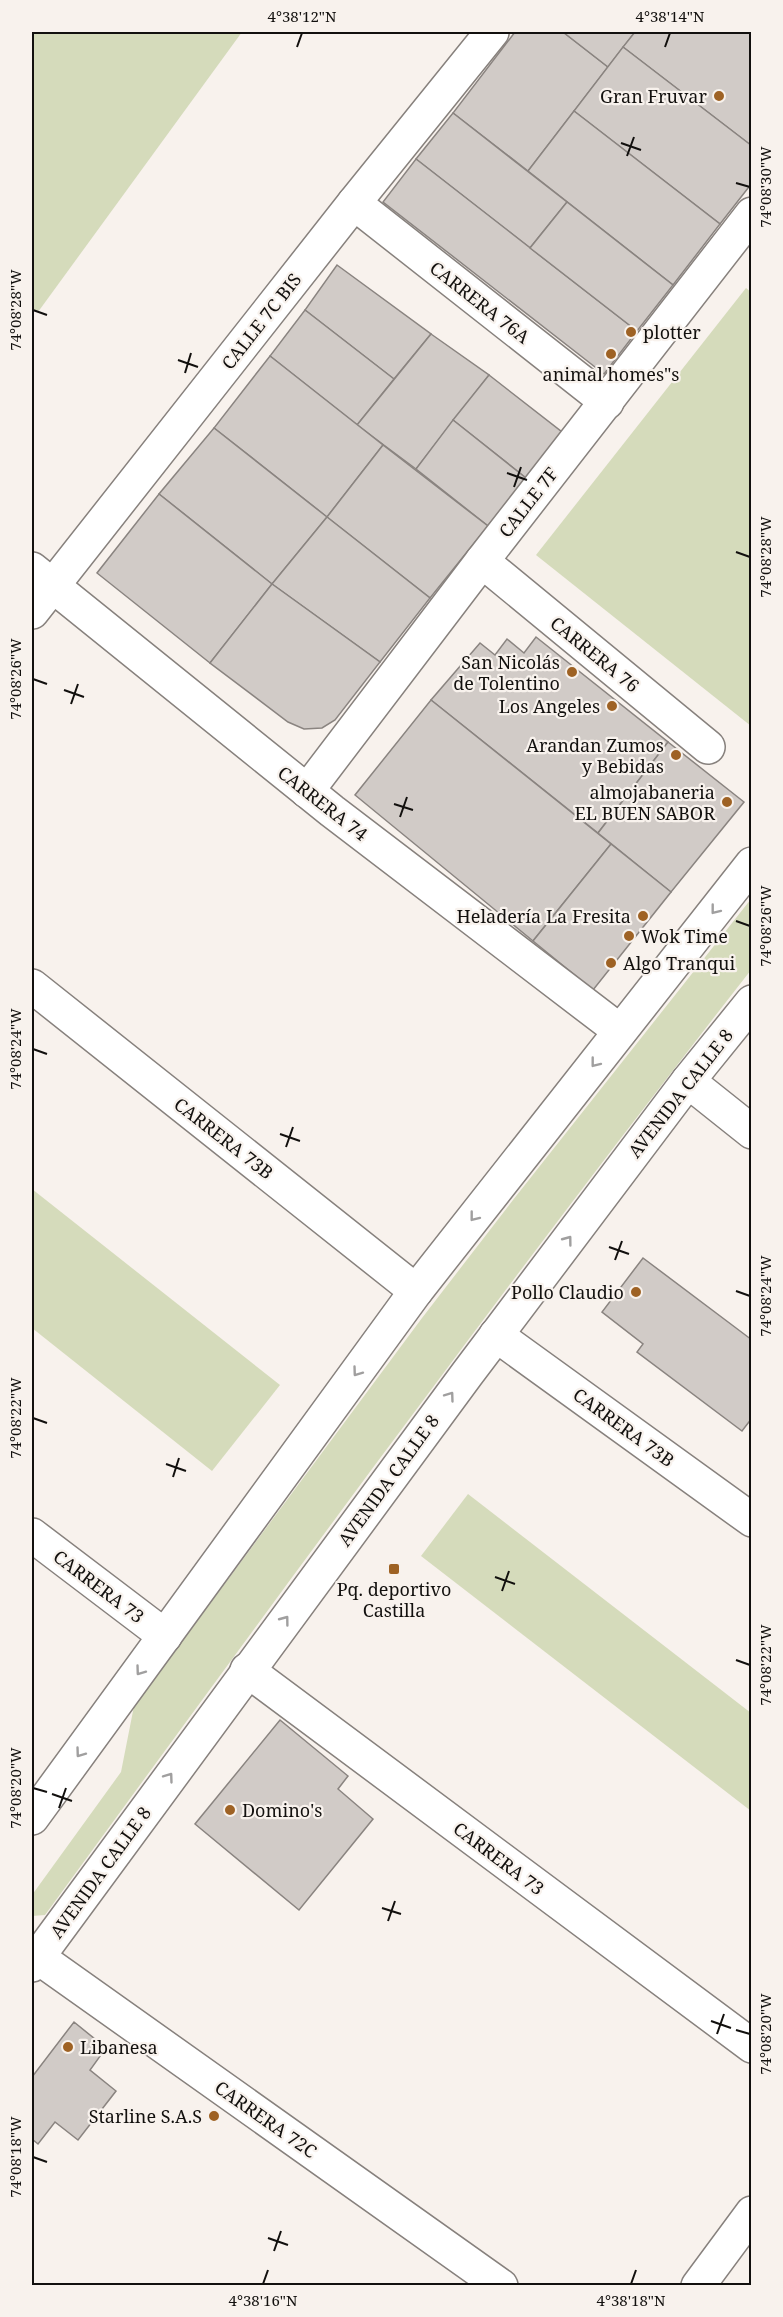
<svg xmlns="http://www.w3.org/2000/svg" width="783" height="2317" viewBox="0 0 783 2317" font-family="'Noto Serif',serif">
<style>
.green{fill:#d5dbbb}
.building{fill:#d1cbc7;stroke:#8a8480;stroke-width:1.5}
.lines{fill:none;stroke-linecap:round;stroke-linejoin:round}
.minor-casing{stroke:#87817d;stroke-width:36}
.minor{stroke:#fff;stroke-width:33}
.oneway{stroke:#a09f9f}
.ticks{fill:none;stroke:#12100e;stroke-width:2}
.poi-dot{fill:#9e6224;stroke:#f8f2ed;stroke-width:2}
.labels{text-anchor:middle;dominant-baseline:central;stroke-width:4.5;stroke-linejoin:round;paint-order:stroke}
.poi-label{font-size:18px;fill:#12100e;stroke:#f8f2ed;text-anchor:end}
.street-label{font-size:18px;fill:#12100e;stroke:#f8f2ed}
.neatline{fill:none;stroke:#12100e;stroke-width:2}
.ticks-label{font-size:15px;text-anchor:middle;fill:#12100e}
</style>
<rect width="100%" height="100%" fill="#f8f2ed"/>
<g class="green">
<path d="M32,32H242L38,312L32,308Z"/>
<path d="M746,288L752,293L751,726L536,555Z"/>
<path d="M751,899V970C509,1279 277,1597 45,1915L32,1916V1895L121,1772L134,1706L422,1318L513,1200Z"/>
<path d="M32,1189L280,1385L212,1471L32,1328Z"/>
<path d="M468,1494L751,1713V1811L421,1556Z"/>
</g>
<g class="building">
<path d="M515,32H563L608,67L528,171L453,113Z"/>
<path d="M563,32H635L608,67Z"/>
<path d="M635,32H752V146L623,47Z"/>
<path d="M623,47L752,146V183L720,224L574,111Z"/>
<path d="M574,111L720,224L673,285L528,171Z"/>
<path d="M453,113L567,202L530,248L416,159Z"/>
<path d="M416,159L637,331L604,374L383,202Z"/>
<path d="M567,202L673,285L637,331L530,248Z"/>
<path d="M337,265L431,334L394,379L305,310Z"/>
<path d="M305,310L394,379L357,425L270,356Z"/>
<path d="M431,334L489,375L416,469L357,425Z"/>
<path d="M270,356L383,445L327,517L214,428Z"/>
<path d="M489,375L562,432L526,478L453,420Z"/>
<path d="M453,420L526,478L488,526L416,469Z"/>
<path d="M214,428L327,517L272,584L159,494Z"/>
<path d="M383,445L488,526L430,598L327,517Z"/>
<path d="M159,494L272,584L210,663L97,573Z"/>
<path d="M327,517L430,598L380,662L272,584Z"/>
<path d="M272,584L380,662L335,720L322,728L304,729L288,722L210,663Z"/>
<path d="M536,637L668,742L598,833L431,700L480,643L495,655L507,639L524,653Z"/>
<path d="M431,700L611,844L533,941L355,795Z"/>
<path d="M668,742L744,802L671,892L598,833Z"/>
<path d="M611,844L671,892L593,990L533,941Z"/>
<path d="M643,1258L752,1340V1418L742,1431L637,1352L643,1344L602,1312Z"/>
<path d="M280,1720L348,1776L338,1789L373,1819L299,1910L195,1824Z"/>
<path d="M74,2022L106,2048L90,2070L116,2091L78,2140L55,2122L38,2144L32,2139V2077Z"/>
</g>
<g class="lines">
<defs>
<g id="minor">
<path d="M354,203L607,402"/>
<path d="M482,561L708,747"/>
<path d="M32,569L332,811L620,1031"/>
<path d="M32,612L354,203L492,32"/>
<path d="M307,791L482,561L752,214"/>
<path d="M32,986L416,1291"/>
<path d="M688,1081L752,1132"/>
<path d="M496,1335L752,1520"/>
<path d="M32,1535L165,1636"/>
<path d="M247,1670L752,2046"/>
<path d="M32,1818L416,1291L752,864"/>
<path d="M32,1953L501,2286"/>
<path d="M32,1965L467,1374L688,1081L752,1002"/>
<path d="M698,2286L752,2213"/>
</g>
</defs>
<use href="#minor" class="minor-casing"/>
<use href="#minor" class="minor"/>
</g>
<defs><path id="oneway-chevron" d="M-2-3.5L2.5 0L-2 3.5" fill="none" stroke-width="1.6" stroke-linecap="round" stroke-linejoin="round" transform="scale(1.5)"/></defs>
<g class="oneway">
<use href="#oneway-chevron" transform="translate(715 910) rotate(128)"/>
<use href="#oneway-chevron" transform="translate(595 1063) rotate(128)"/>
<use href="#oneway-chevron" transform="translate(474 1217) rotate(128)"/>
<use href="#oneway-chevron" transform="translate(568 1240) rotate(-53)"/>
<use href="#oneway-chevron" transform="translate(357 1372) rotate(126)"/>
<use href="#oneway-chevron" transform="translate(450 1396) rotate(-54)"/>
<use href="#oneway-chevron" transform="translate(285 1620) rotate(-53)"/>
<use href="#oneway-chevron" transform="translate(140 1671) rotate(126)"/>
<use href="#oneway-chevron" transform="translate(80 1753) rotate(126)"/>
<use href="#oneway-chevron" transform="translate(169 1777) rotate(-54)"/>
</g>
<path class="ticks" d="M297,47L302,33M665,47L670,33M621,143L641,150M627,156L634,137M736,183L750,187M33,310L47,315M178,360L198,367M185,373L191,353M507,473L527,480M514,487L521,467M736,552L750,557M33,679L47,684M64,690L84,697M71,704L78,684M394,804L413,810M400,817L407,797M736,921L750,926M33,1049L47,1054M280,1134L300,1141M286,1147L293,1127M609,1247L629,1254M615,1260L622,1241M736,1291L750,1296M33,1418L47,1423M166,1464L186,1471M173,1477L179,1458M495,1577L515,1584M502,1591L509,1571M736,1660L750,1665M33,1788L47,1792M52,1794L72,1801M59,1808L66,1788M382,1908L401,1914M388,1921L395,1901M711,2021L731,2028M736,2030L750,2034M717,2034L724,2014M33,2157L47,2162M268,2238L288,2245M274,2251L281,2231M263,2284L268,2270M631,2284L636,2270"/>
<g class="poi-dot">
<circle cx="719" cy="96" r="6"/>
<circle cx="631" cy="332" r="6"/>
<circle cx="611" cy="354" r="6"/>
<circle cx="572" cy="672" r="6"/>
<circle cx="612" cy="706" r="6"/>
<circle cx="676" cy="755" r="6"/>
<circle cx="727" cy="802" r="6"/>
<circle cx="643" cy="916" r="6"/>
<circle cx="629" cy="936" r="6"/>
<circle cx="611" cy="963" r="6"/>
<circle cx="636" cy="1292" r="6"/>
<rect x="388" y="1563" width="12" height="12" rx="3"/>
<circle cx="230" cy="1810" r="6"/>
<circle cx="68" cy="2047" r="6"/>
<circle cx="214" cy="2116" r="6"/>
</g>
<g class="labels">
<g class="poi-label">
<text x="707" y="96">Gran Fruvar</text>
<text x="643" y="332" text-anchor="start">plotter</text>
<text x="611" y="374" text-anchor="middle">animal homes"s</text>
<text x="560" y="662">San Nicolás<tspan x="560" dy="21">de Tolentino</tspan></text>
<text x="600" y="706">Los Angeles</text>
<text x="664" y="745">Arandan Zumos<tspan x="664" dy="21">y Bebidas</tspan></text>
<text x="715" y="792">almojabaneria<tspan x="715" dy="21">EL BUEN SABOR</tspan></text>
<text x="631" y="916">Heladería La Fresita</text>
<text x="641" y="936" text-anchor="start">Wok Time</text>
<text x="623" y="963" text-anchor="start">Algo Tranqui</text>
<text x="624" y="1292">Pollo Claudio</text>
<text x="394" y="1589" text-anchor="middle">Pq. deportivo<tspan x="394" dy="21">Castilla</tspan></text>
<text x="242" y="1810" text-anchor="start">Domino's</text>
<text x="80" y="2047" text-anchor="start">Libanesa</text>
<text x="202" y="2116">Starline S.A.S</text>
</g>
<g class="street-label">
<text transform="translate(480 302) rotate(38)">CARRERA 76A</text>
<text transform="translate(261 321) rotate(-52)">CALLE 7C BIS</text>
<text transform="translate(528 502) rotate(-52)">CALLE 7F</text>
<text transform="translate(595 654) rotate(39)">CARRERA 76</text>
<text transform="translate(323 803) rotate(38)">CARRERA 74</text>
<text transform="translate(680 1093) rotate(-52)">AVENIDA CALLE 8</text>
<text transform="translate(224 1138) rotate(38)">CARRERA 73B</text>
<text transform="translate(624 1427) rotate(36)">CARRERA 73B</text>
<text transform="translate(388 1480) rotate(-54)">AVENIDA CALLE 8</text>
<text transform="translate(99 1586) rotate(37)">CARRERA 73</text>
<text transform="translate(499 1858) rotate(37)">CARRERA 73</text>
<text transform="translate(100 1872) rotate(-54)">AVENIDA CALLE 8</text>
<text transform="translate(266 2119) rotate(35)">CARRERA 72C</text>
</g>
</g>
<rect width="783" height="2317" fill="none" stroke="#f8f2ed" stroke-width="66"/>
<rect x="33" y="33" width="717" height="2251" class="neatline"/>
<g class="ticks-label">
<text x="302" y="22">4°38'12"N</text>
<text x="670" y="22">4°38'14"N</text>
<text transform="translate(766 187) rotate(-90)" y="5">74°08'30"W</text>
<text transform="translate(16 310) rotate(-90)" y="5">74°08'28"W</text>
<text transform="translate(766 557) rotate(-90)" y="5">74°08'28"W</text>
<text transform="translate(16 679) rotate(-90)" y="5">74°08'26"W</text>
<text transform="translate(766 926) rotate(-90)" y="5">74°08'26"W</text>
<text transform="translate(16 1049) rotate(-90)" y="5">74°08'24"W</text>
<text transform="translate(766 1296) rotate(-90)" y="5">74°08'24"W</text>
<text transform="translate(16 1418) rotate(-90)" y="5">74°08'22"W</text>
<text transform="translate(766 1665) rotate(-90)" y="5">74°08'22"W</text>
<text transform="translate(16 1788) rotate(-90)" y="5">74°08'20"W</text>
<text transform="translate(766 2034) rotate(-90)" y="5">74°08'20"W</text>
<text transform="translate(16 2157) rotate(-90)" y="5">74°08'18"W</text>
<text x="263" y="2306">4°38'16"N</text>
<text x="631" y="2306">4°38'18"N</text>
</g>
</svg>
